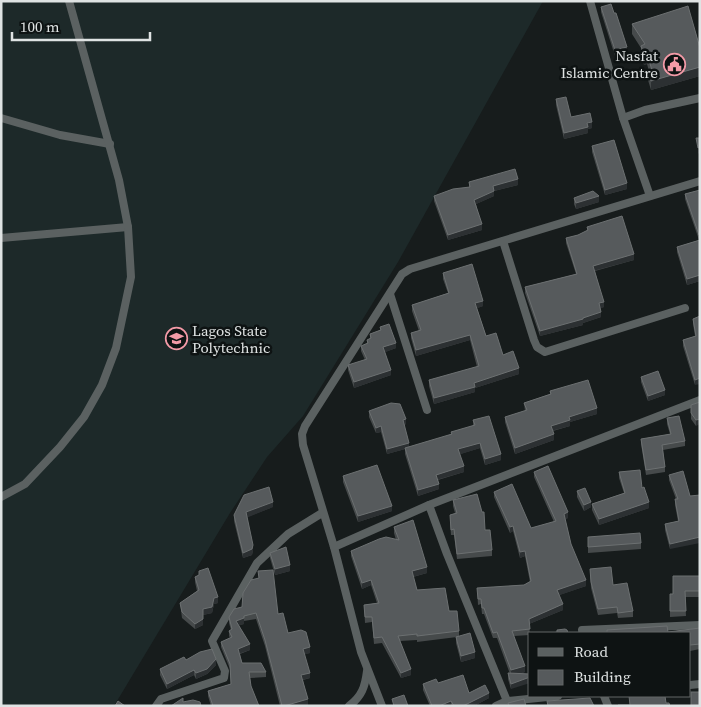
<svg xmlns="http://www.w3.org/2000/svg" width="701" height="707" viewBox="0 0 701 707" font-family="'Source Serif 4',serif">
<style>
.built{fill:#1d2929}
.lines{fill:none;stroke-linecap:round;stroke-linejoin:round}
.street{stroke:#5b6161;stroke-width:8}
.wall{fill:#464a4b}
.shaded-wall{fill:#2c3032}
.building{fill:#565a5c;stroke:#6c7071}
.labels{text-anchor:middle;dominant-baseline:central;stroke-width:5;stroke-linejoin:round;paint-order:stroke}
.poi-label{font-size:15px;fill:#dfe3e3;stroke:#0e1313;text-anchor:end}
</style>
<rect width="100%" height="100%" fill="#171c1c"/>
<path class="built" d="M1,1H543L398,262L303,416L267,457L230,513L114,706H1Z"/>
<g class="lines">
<g class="street">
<path d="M590,1L623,118L650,196"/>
<path d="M1,118L60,135L110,144"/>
<path d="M623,118L645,110L700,98"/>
<path d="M1,238L128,227"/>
<path d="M503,241L534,340L537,347L545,352L685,308"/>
<path d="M390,294L427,410"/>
<path d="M1,497L25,484L60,447L84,417L102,385L116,348L131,277L128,227L119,180L69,1"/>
<path d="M429,505L447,554L507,701"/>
<path d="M334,547L429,505L700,400"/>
<path d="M582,630L700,625"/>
<path d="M690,685L700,684"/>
<path d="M604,696L608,706"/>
<path d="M156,706L161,699L224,678L225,671L212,641L257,563L288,534L322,513"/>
<path d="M349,706C362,696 365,687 367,671"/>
<path d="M382,706L361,652L334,547L303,445L302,434L305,426L402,274L410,269L700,181"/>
<path d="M496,706L507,701L558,696"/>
</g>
</g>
<g class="wall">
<path d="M601,7L627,52L615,56L601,12Z"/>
<path d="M632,24L700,48V76L651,90L648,80V71H649L647,64L644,65L641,55V48L632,34Z"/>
<path d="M556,99L571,117L592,128L588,129V133L564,139L556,105Z"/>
<path d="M592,146L627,189L605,195L592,152Z"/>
<path d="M469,182L518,185L494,191V196L476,204L482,230L448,240L434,201V196L469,188Z"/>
<path d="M700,190V281L687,285L677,252V247L699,240L685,199V194Z"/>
<path d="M574,198L599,202L576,209L574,204Z"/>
<path d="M587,227L634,260L595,271L604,307L600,308L601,317L583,323V325L540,336L525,293V287L576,274L566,243V238L578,235L587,231Z"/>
<path d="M443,273L483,306L477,308L486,336L519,374L475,388V392L434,404L429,386V380L477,367L470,340L416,356L411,338V333L419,331L412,311V305L448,293L443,279Z"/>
<path d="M700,316L695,385L683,346V340L695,336L693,324V319Z"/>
<path d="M380,327L396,348L385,352L391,375L354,388L348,370V365L365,360L361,351V346L367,344V340L370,339V334L380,330Z"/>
<path d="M641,377L665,395L648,401L641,382Z"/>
<path d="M550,391L597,414L570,422V426L553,431L554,440L515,454L505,422V417L525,411L524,403L550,394Z"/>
<path d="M700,402L696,426L691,419V405Z"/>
<path d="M369,411L406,424L404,425L409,447L451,435V432L473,426V420L501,460L485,465L480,448L460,454L464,472L438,480L439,489L418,496L405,454V449L387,454L381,432L376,433L369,417Z"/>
<path d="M667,418L685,441V446L663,450L665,467V472L646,475L641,444V439L670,434L667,424Z"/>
<path d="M534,472L568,518L565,519L571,544L586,586L559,595L563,610L529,624L530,635L514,636L525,672L519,674L511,689L508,679V673L510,674L497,638H493L484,614H482L481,604L478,605L477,588L524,585L530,582L525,556L520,558L513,531L510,533L494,497V492L531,528L554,522L534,477Z"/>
<path d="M619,472L642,488L649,508L599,525L592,510V504L624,493L619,478Z"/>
<path d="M669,475L690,496L670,549L665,530V524L678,521L675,505V499H676L669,480Z"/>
<path d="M343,476L392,511L358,522L343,482Z"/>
<path d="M577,491L591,507L584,511L577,497Z"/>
<path d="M453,500L485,530L492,550V556L457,559L454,535H451L450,520V515L455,513L453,506Z"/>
<path d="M273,507L247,517L253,550L252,555L243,558L234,521V515Z"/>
<path d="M394,527L427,573L413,577L417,590L449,611L459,631V637L475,658L461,662L456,643V637H457L417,642V640L400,641L411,675L401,678L382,643L374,644L372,622L365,623L364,605L377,603L371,585L362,589L351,556V551L396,540L394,533Z"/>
<path d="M588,537L641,543V549L588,553Z"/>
<path d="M270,553L290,571L275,575L270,558Z"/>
<path d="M590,569L613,585L633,611V617L618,618L617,613L598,615L591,588Z"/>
<path d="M199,571L218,603L214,604L212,613L203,615V625L195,629L182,618L180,603L197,591L195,582V577L199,575Z"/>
<path d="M258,571L278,614L288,633L310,653L304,654L310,678L303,680L308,705L304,706H280L265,646L256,619L244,621V624L239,625L250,650L240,654L242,663L266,672V677L250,678L251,686L259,706H211L208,696V691L231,684L230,669L221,647V642L230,638L229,636V631L231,630L229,623V617L242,607L259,578Z"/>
<path d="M700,576V597H685L686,616L670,617V594H673Z"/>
<path d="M700,628V649L690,651V633L668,632Z"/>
<path d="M186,660L216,665L207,674L196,679L194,675L167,689L160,675V669Z"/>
<path d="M438,683L469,693L489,698L474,706H430L423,690V684Z"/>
</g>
<g class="shaded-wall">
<path d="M627,47V52L615,56V50Z"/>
<path d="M647,54V64L644,65V55Z"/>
<path d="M700,67V76L651,90V81Z"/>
<path d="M592,122V128L588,129V133L564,139V133Z"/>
<path d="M700,147V152L698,154V148Z"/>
<path d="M518,179V185L494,191V196L474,205V200L493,186Z"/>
<path d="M627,183V189L605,195V190Z"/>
<path d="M599,196V202L576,209V203Z"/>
<path d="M482,224V230L448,240V235Z"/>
<path d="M634,254V260L593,271V266Z"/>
<path d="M700,275V281L687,285V279Z"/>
<path d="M483,301V306L475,309V303Z"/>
<path d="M604,302V307L599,309V303Z"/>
<path d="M601,312V317L583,323V325L540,336V331Z"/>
<path d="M470,335V340L416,356V350Z"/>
<path d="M396,343V348L383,353V347Z"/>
<path d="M519,368V374L475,388V392L434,404V398L474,383Z"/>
<path d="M391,370V375L354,388V382Z"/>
<path d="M700,378V384L695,385V380Z"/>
<path d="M665,390V395L648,401V396Z"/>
<path d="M597,408V414L570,422V426L551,431V426L569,417Z"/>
<path d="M406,419V424L403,425V420Z"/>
<path d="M700,419V424L696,426V420Z"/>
<path d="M381,426V432L376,433V428Z"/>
<path d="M554,434V440L515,454V448Z"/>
<path d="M409,443V448L387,454V449Z"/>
<path d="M480,443V448L458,455V449Z"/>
<path d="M501,454V460L485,465V459Z"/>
<path d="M464,466V472L436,480V475Z"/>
<path d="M439,484V489L418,496V490Z"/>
<path d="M273,502V507L246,518V512Z"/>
<path d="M591,502V507L584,511V505Z"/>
<path d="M649,502V508L599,525V519Z"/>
<path d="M392,506V511L358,522V516Z"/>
<path d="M568,512V518L564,520V514Z"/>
<path d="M513,526V531L510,533V527Z"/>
<path d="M700,537V543L670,549V544Z"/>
<path d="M253,545V550L252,555L243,558V553Z"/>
<path d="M525,551V556L520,558V552Z"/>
<path d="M290,565V571L275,575V569Z"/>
<path d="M427,567V573L412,577V571Z"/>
<path d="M371,580V585L362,589V583Z"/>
<path d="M586,580V586L557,596V590Z"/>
<path d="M218,597V603L214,604L212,613L203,615V609L214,598Z"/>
<path d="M563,604V610L529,624V619Z"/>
<path d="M244,618V624L236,626V621Z"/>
<path d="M203,619V625L195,629V624Z"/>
<path d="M250,644V650L238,654V649Z"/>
<path d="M310,647V653L303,655V649Z"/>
<path d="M475,652V658L461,662V656Z"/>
<path d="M216,659V665L207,674L196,679V673Z"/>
<path d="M525,666V672L511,676V670Z"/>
<path d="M411,669V675L401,678V673Z"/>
<path d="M194,670V675L167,689V684Z"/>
<path d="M310,673V678L301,680V675Z"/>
<path d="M530,677V683L511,689V684Z"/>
<path d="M489,693V698L474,706H463Z"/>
<path d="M308,699V705L304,706H284Z"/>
<path d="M451,701V706H439Z"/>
</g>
<g class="building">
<path d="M611,4L614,13H616L627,47L615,50L601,7Z"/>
<path d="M688,6L700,48V67L651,81L648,71L652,70L647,54L644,55L641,46L645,44L632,24Z"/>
<path d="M566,97L571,117L590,113L592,122L587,123L588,127L564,133L556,99Z"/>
<path d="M696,138H700V147L698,148Z"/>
<path d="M614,140L627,183L605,190L592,146Z"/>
<path d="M515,169L518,179L493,186L494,191L474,200L482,224L448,235L434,196L453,189L470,187L469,182Z"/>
<path d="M700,190V235H699L685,194Z"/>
<path d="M593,191L599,196L576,203L574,198Z"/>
<path d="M622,216L634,254L593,266L604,302L599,303L601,312L583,318V319L540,331L525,287L577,274L566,238L578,235L588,230L587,227Z"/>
<path d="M700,240V275L687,279L677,247Z"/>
<path d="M472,264L483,301L475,303L486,336L496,333L503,355L513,351L519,368L474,383L475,387L434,398L429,380L479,366L470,335L416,350L411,333L421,330L412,305L449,293L443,273Z"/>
<path d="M700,316V378L695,380L683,340L696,336L693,319Z"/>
<path d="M389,324L396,343L383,347L391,370L354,382L348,365L367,359L361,346L368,343L367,340L371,338L370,334L381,330L380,327Z"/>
<path d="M658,371L665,390L648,396L641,377Z"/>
<path d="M588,380L597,408L569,417L570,420L551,426L554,434L515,448L505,417L527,410L524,403L551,394L550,391Z"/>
<path d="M700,402V419L696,420L691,413V405Z"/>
<path d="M391,403L400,404L406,419L403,420L409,443L387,449L381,426L376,428L369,411Z"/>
<path d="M489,416L501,454L485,459L480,443L458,449L464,466L436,475L439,484L418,490L405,448L452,434L451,432L475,425L473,420Z"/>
<path d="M679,416L685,441L662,445L665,467L646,470L641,439L671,434L667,418Z"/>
<path d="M377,465L392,506L358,516L343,476Z"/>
<path d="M548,466L568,512L564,514L571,544L586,580L557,590L563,604L529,619L530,629L512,631L525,666L511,670L497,632L493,633L484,608H482L481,599H478L477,588L524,585L531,581L525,551L520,552L513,526L510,527L494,492L512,484L531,528L556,521L534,472Z"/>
<path d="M640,470L642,488L644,487L649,502L599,519L592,504L625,493L619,472Z"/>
<path d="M683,471L690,496L700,495V537L670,544L665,524L679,521L675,499H678L669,475Z"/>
<path d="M269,487L273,502L246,512L253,545L252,549L243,553L234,515L244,495Z"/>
<path d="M585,488L591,502L584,505L577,491Z"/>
<path d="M477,494L482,512H484L485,530H490L492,550L457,554L454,529L451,530L450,515L457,513L453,500Z"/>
<path d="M413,520L427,567L412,571L417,590L445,588L449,611H457L459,631L417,636V634L398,636L411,669L401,673L382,637L374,638L372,617H365L364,605L379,603L371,580L362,583L351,551L379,539L386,537L399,540L394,527Z"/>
<path d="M640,533L641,543L588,547V537Z"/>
<path d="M286,547L290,565L275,569L270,553Z"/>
<path d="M611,567L613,585L627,583L633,611L618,613L617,607L598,609L591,582L590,569Z"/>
<path d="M208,568L218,597L214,598L212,607L203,609V619L195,624L182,612L180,603L199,590L195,577L199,575V571Z"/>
<path d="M273,570L278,614L283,613L288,633L301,630L306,632L310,647L303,649L310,673L301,675L308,699L284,706H282L265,640L256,613L244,616V618L236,621L250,644L238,649L242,663H261L266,672H249L251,686L259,706H213L208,691L231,684L230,664L221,642L232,637L229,631L232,629L229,617L234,609L242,607L243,593L251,580L259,578L258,571Z"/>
<path d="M673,576H700V591H685L686,611H670V594H673Z"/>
<path d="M667,626L668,632L700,628V644L690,645V633H607V630Z"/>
<path d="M565,629L567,630L568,633H553L557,632V630Z"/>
<path d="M470,633L475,652L461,656L456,637Z"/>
<path d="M212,649L216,659L207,669L196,673L194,670L167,684L160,669L184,657L186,660L200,652Z"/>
<path d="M508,673L530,674V677L511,684Z"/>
<path d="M463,675L469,693L485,685L489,693L463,706H454L451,701L439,706H432L423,684L436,679L438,683Z"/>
<rect x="691" y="692" width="9" height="14"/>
<path d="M404,695L408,706H394L392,699Z"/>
<path d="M629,696H665L666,703H669L670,706H619L618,705H630Z"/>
<path d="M183,698V702L193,700L200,702L201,706H171Z"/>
<path d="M590,698L594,706H548L547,701Z"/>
<path d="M524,699L526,706H509L508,703Z"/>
<path d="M118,701L125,706H115Z"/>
</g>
<defs>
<symbol id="civic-ring" viewBox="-11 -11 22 22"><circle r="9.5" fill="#0e1313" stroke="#f39aa7" stroke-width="1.5"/><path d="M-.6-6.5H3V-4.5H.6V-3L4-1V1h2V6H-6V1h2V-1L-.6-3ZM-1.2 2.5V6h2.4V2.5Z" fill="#f39aa7"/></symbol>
<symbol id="university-ring" viewBox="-11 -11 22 22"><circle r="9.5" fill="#0e1313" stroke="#f39aa7" stroke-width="1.5"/><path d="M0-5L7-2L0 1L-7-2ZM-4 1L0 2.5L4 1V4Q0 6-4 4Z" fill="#f39aa7"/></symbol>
</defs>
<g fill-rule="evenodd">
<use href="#civic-ring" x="662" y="52" width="25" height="25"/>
<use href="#university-ring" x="164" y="326" width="25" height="25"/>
</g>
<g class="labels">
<g class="poi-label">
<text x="658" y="55">Nasfat<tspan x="658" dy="17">Islamic Centre</tspan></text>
<text x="192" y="330" text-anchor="start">Lagos State<tspan x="192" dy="17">Polytechnic</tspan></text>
</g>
</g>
<rect width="701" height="707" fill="none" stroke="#dfe3e3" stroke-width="5"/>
<rect x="528" y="632" width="162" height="65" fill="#0e1313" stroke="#626666"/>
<rect x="538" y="648" width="25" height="8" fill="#5b6161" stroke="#626666"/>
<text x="574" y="657" font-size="15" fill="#dfe3e3">Road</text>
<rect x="538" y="670" width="25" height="15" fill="#565a5c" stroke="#626666"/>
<text x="574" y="682" font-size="15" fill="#dfe3e3">Building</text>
<path d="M12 32v8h138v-8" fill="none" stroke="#dfe3e3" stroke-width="2.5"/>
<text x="20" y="32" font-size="15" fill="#dfe3e3" stroke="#0e1313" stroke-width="4" paint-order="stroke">100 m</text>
</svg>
